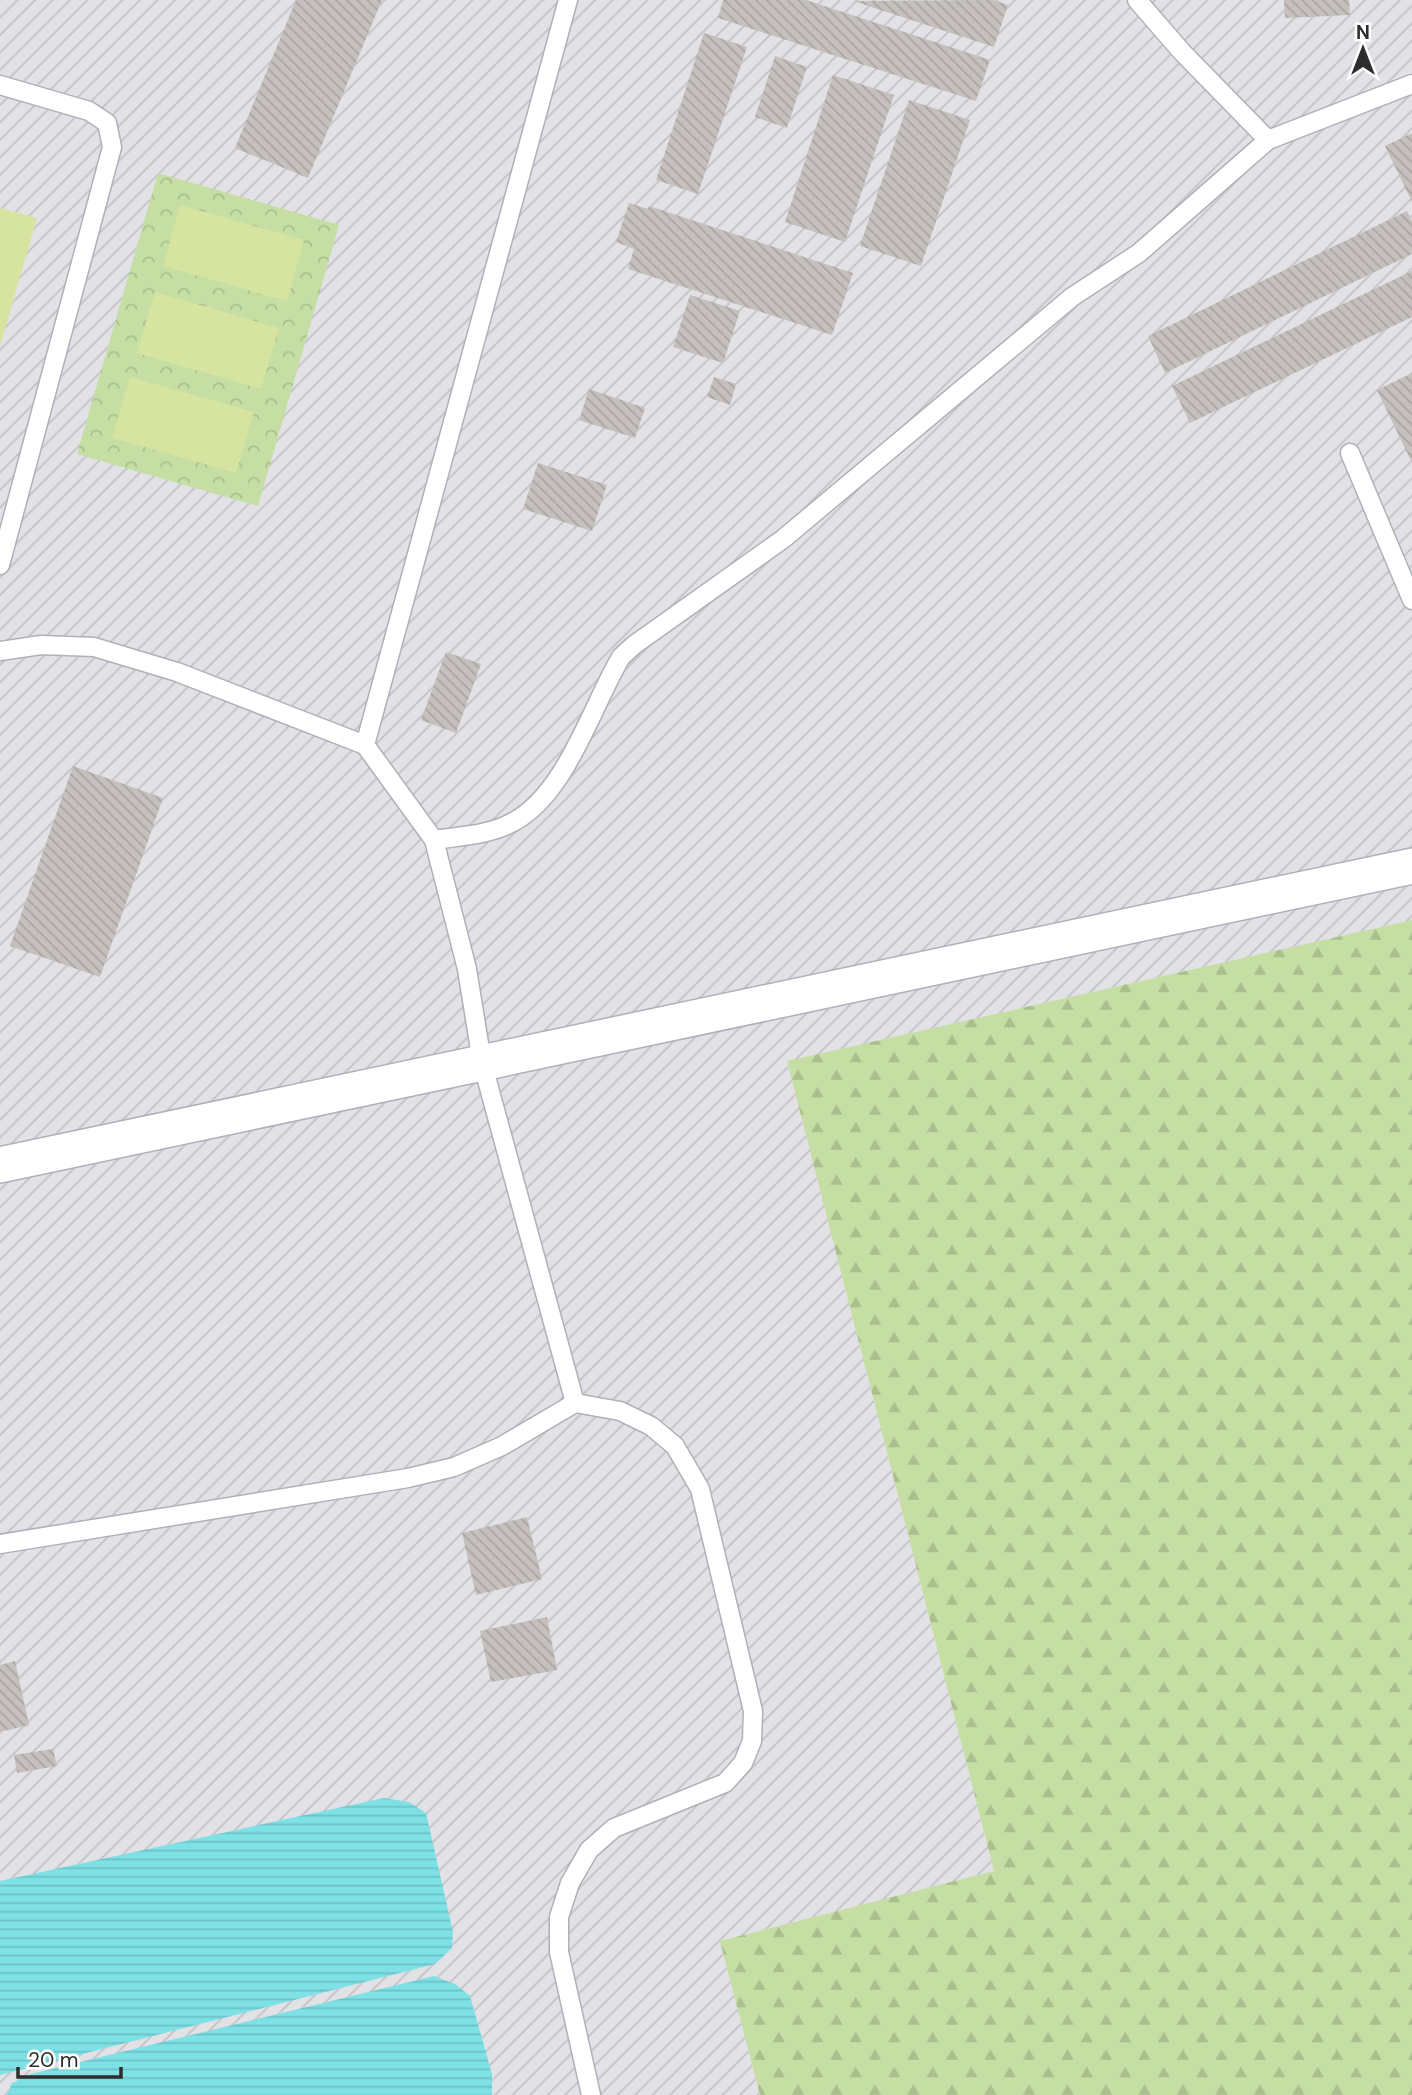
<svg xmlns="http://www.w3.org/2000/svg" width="1412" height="2095" viewBox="0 0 1412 2095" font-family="'DM Sans',sans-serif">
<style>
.industrial{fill:url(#industrial-furrows)}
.forest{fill:url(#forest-firs)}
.park{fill:url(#park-crowns)}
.pitch{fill:#d7e4a0}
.water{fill:url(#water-rules)}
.building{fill:url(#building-back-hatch)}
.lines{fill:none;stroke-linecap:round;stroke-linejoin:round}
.service-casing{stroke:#adb2b8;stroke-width:21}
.minor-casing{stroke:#adb2b8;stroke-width:38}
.service{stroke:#fff;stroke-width:18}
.minor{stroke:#fff;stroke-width:35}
</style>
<defs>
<pattern id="industrial-furrows" width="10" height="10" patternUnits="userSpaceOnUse" patternTransform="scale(1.75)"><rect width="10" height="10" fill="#e1e1e6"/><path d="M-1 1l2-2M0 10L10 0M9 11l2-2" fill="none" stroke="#c1c1c6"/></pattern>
<pattern id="forest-firs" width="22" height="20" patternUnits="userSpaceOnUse" patternTransform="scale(1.75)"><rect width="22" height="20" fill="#c5dea3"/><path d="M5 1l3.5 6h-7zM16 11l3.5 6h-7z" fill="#aabf8d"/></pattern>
<pattern id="park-crowns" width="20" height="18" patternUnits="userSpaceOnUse" patternTransform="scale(1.75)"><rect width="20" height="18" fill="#c5dea3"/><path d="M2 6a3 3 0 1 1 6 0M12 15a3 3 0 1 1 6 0" fill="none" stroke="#aabf8d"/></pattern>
<pattern id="water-rules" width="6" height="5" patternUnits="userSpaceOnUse" patternTransform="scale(1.75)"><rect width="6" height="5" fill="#7ee1e5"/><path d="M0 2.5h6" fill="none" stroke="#6dc1c5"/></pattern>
<pattern id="building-back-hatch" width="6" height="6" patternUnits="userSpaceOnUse" patternTransform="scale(1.75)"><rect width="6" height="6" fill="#c6c0bc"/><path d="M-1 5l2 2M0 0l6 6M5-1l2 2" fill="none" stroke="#aaa5a2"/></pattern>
</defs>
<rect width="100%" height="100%" fill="#ede5e1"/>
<path class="industrial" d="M0,0H1412V920L787,1061L994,1871L720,1941L760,2095H0Z"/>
<path class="forest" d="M1412,920V2095H760L720,1941L994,1871L787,1061Z"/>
<path class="park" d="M158,173L339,225L258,506L77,454Z"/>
<g class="pitch">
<path d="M180,205L304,240L287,301L163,266Z"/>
<path d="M0,208L37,218L0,346Z"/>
<path d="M155,292L279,328L261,389L137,353Z"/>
<path d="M130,377L254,412L236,473L112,438Z"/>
</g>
<g class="water">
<path d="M384,1798L409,1802L426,1813L453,1932L452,1948L435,1964L0,2075V1881Z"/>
<path d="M434,1976L455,1984L470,1996L492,2074V2095H7L12,2083L31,2074Z"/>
</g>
<g class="building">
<path d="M296,0H382L308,178L235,148Z"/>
<path d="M723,0H806L990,60L976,101L718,18Z"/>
<path d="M994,0L1008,5L994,47L853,1Z"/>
<path d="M1284,0H1349L1350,15L1285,18Z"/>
<path d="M704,33L747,47L698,194L656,180Z"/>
<path d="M775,56L807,67L787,128L755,117Z"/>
<path d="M833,75L894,95L845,242L785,222Z"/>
<path d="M909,100L970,120L921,266L860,246Z"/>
<path d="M1412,133V202L1385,146Z"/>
<path d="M629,203L648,209L649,206L853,273L832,335L628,269L634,249L616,242Z"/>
<path d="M1407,211L1412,221V254L1165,373L1148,336Z"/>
<path d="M1412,271V317L1190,423L1172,386Z"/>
<path d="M690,295L740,311L723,363L673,347Z"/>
<path d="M1412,373V463L1377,390Z"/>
<path d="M714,377L736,384L730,405L707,397Z"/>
<path d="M589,389L645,408L635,438L579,420Z"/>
<path d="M538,463L607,485L592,531L523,509Z"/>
<path d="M446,652L481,664L456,733L421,720Z"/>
<path d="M73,766L163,798L100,977L10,946Z"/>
<path d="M527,1517L542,1579L476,1595L462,1533Z"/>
<path d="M547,1617L557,1670L491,1682L480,1631Z"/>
<path d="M15,1661L29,1725L0,1732V1665Z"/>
<path d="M53,1749L57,1766L17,1773L14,1755Z"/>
</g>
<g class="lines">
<defs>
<g id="service">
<path d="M1137,0L1182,52L1268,140"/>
<path d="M0,85L89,111L107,123L112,147L0,565"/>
<path d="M1350,453L1412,600"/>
<path d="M0,651L41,645L94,647L177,672L365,745L434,840L467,969L482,1062L575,1403"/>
<path d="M365,745L568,0"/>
<path d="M434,840C460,836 490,835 513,822C566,794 591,708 621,657L634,645L783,539L1072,297L1139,253L1268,140L1412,84"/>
<path d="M0,1544L408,1478L454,1467L502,1446L575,1403L620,1411L651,1426L675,1446L700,1489L753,1711L752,1741L743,1763L725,1783L614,1828L589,1850L570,1883L559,1917V1952L591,2095"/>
</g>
<path id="minor" d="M0,1165L1412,866"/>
</defs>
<use href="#service" class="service-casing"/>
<use href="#minor" class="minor-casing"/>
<use href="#service" class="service"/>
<use href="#minor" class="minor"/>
</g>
<g transform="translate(1363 49)" stroke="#ffffff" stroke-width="5" paint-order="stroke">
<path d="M0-5L12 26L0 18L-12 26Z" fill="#2d2d2d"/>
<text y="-10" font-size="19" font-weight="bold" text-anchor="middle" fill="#2d2d2d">N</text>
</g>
<path d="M18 2067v10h103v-10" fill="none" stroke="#2d2d2d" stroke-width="3.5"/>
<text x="28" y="2067" font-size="21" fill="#2d2d2d" stroke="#ffffff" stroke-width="5" paint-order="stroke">20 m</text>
</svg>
